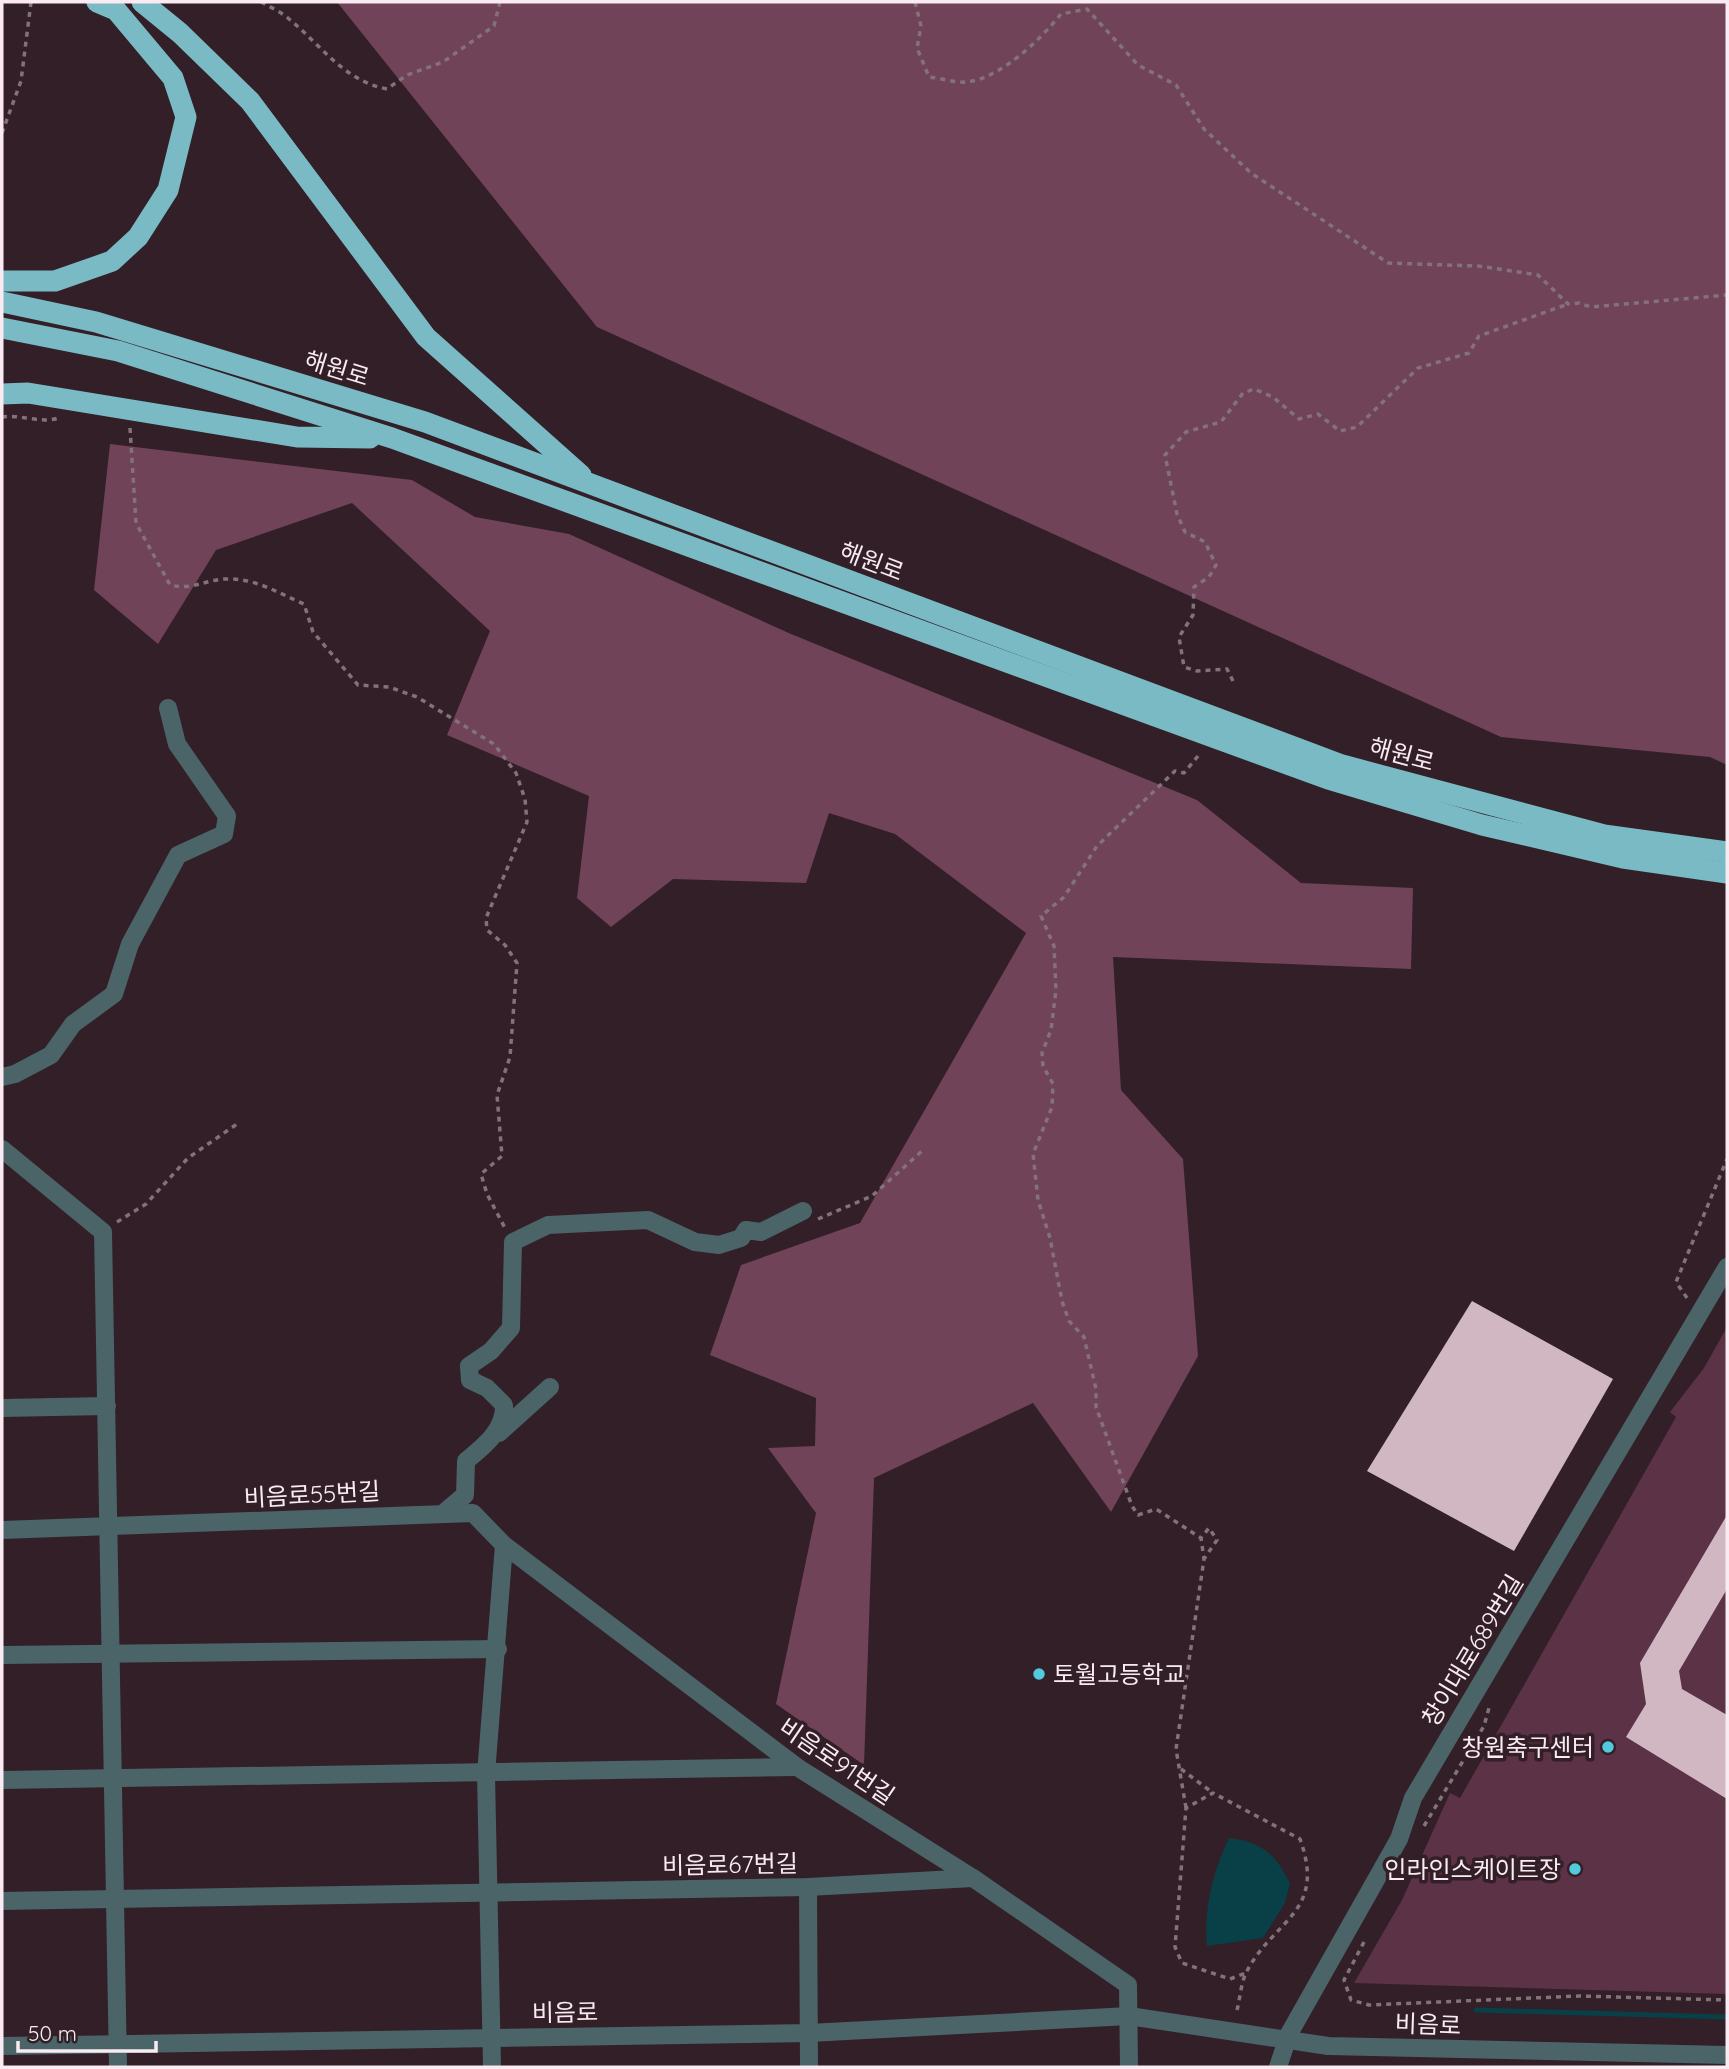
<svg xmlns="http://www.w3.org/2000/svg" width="1729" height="2069" viewBox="0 0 1729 2069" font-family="Quicksand,'Noto Sans KR',sans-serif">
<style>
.green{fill:#5c3246}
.forest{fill:#704358}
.water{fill:#093f47}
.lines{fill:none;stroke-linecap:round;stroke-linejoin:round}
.stream{stroke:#093f47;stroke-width:5}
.building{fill:#d1b7c2}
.path{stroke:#837279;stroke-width:3.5;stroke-dasharray:5 5;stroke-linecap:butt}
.minor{stroke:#4a6468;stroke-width:18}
.highway{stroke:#79bac4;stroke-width:21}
.poi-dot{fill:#53cadc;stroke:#321f27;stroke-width:2.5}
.labels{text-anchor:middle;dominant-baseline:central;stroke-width:7;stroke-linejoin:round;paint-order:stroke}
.street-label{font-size:24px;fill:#f9ebf1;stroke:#321f27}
.poi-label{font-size:24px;fill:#f9ebf1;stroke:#321f27;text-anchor:end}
</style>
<rect width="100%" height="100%" fill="#321f27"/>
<path class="green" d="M1727,1327V1994L1354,1983L1402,1900L1450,1793L1460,1798L1676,1417L1670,1412L1704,1368Z"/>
<g class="forest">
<path d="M337,2H1727V765L1710,757L1501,737L597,327Z"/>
<path d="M110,444L412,480L475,517L569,534L791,634L1197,800L1301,883L1413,888L1411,969L1113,957L1121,1090L1183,1159L1198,1356L1111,1512L1033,1403L874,1478L864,1765L776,1704L816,1513L768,1448L815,1446L816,1398L710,1355L741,1265L860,1223L1026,933L895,834L829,813L806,883L673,879L611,927L577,898L589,796L447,735L490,631L352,503L216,550L158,644L94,590Z"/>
</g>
<path class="water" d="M1229,1838C1262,1842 1276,1854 1290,1884L1285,1903L1263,1938L1207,1946C1203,1911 1213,1870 1229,1838Z"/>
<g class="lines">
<path class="stream" d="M1476,2010L1727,2017"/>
</g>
<g class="building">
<path d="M1472,1301L1613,1379L1514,1551L1367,1471Z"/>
<path d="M1727,1515V1589L1679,1671L1682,1689L1727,1715V1799L1626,1737L1646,1704L1640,1663Z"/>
</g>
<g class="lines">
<g class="path">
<path d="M261,2C270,7 281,12 289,19C322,46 344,81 387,89L407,75L443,62L494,26L500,2"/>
<path d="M915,2L921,26L917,48L929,77C940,78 956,83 967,82C1001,78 1041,39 1061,14L1087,9L1138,65L1176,85L1204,129L1251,173L1388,263L1478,266L1538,275L1568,304L1579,303L1591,307L1727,295"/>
<path d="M2,133L21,81L31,2"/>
<path d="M2,417C20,414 42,424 58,418"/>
<path d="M130,428L136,523L170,585C194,591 207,578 230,579C257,579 280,594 304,604L313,632L358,685L389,687L417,697L494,744L516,773L525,799L527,822L486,918L487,930L505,945L517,963L510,1057L497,1095L502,1156L481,1174L487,1194L505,1228"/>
<path d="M1233,681L1227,669L1197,671L1184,667L1179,637L1193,615L1194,587L1209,577L1216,565L1205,542L1185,532L1177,514L1165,455L1186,432L1221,422L1243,393L1254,389L1273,397L1299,419L1318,414L1340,431L1357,427L1418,368L1469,353L1479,336L1568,304"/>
<path d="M1198,756L1184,773L1175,771L1097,846L1064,897L1041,916L1054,946L1056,990L1051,1030L1042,1053L1043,1066L1053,1084L1052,1107L1033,1154L1038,1200L1050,1238L1062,1301L1069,1321L1084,1337L1096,1389V1407L1132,1506L1138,1515L1156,1509L1201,1538"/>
<path d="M818,1219L872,1196L922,1151"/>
<path d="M117,1222L146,1204L188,1158L237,1124"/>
<path d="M1687,1298L1676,1282L1727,1159"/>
<path d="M1181,1769L1213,1793"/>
<path d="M1186,1808L1176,1749L1204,1559L1201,1538L1209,1528L1217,1540L1204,1559"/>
<path d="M1424,1826L1484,1726L1489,1708"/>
<path d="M1364,1942L1344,1980L1351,2000L1369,2005L1579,1996L1727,2000"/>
<path d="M1237,2010C1240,1999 1241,1983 1246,1973C1273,1919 1327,1914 1300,1839L1213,1793L1186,1808L1175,1947L1182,1963L1230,1979L1246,1973"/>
</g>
<g class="minor">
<path d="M2,1077L15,1074L51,1055L73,1024L114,994L130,944L178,855L224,834L227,816L177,744L168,708"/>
<path d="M2,1149L103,1232L118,2067"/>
<path d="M2,1408L107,1406"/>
<path d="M499,1433L550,1387"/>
<path d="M446,1511L465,1495L466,1461C484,1446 505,1430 504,1405L487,1388L470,1380L469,1366L491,1351L511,1328L513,1242L548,1225L648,1220L695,1242L719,1245L741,1238L746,1230L761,1232L803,1211"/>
<path d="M2,1530L473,1513L504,1545L797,1767L973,1878L1128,1985L1129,2067"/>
<path d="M2,1655L498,1649"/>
<path d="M2,1780L797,1767"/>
<path d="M808,1887L809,2067"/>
<path d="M2,1901L808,1887L973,1878"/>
<path d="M2,2046L809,2033L1129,2016L1328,2046L1727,2055"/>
<path d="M492,2067L486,1774L504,1545"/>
<path d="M1278,2067L1289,2034L1399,1839L1413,1798L1727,1267"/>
</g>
<g class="highway">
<path d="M142,2L180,33L250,101L426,337L581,475"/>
<path d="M2,281H55L112,261L138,237L168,190L186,117L173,78L116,10L97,2"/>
<path d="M2,302L96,322L425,422L1342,765L1604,835L1727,852"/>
<path d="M2,328L118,351L392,438L1328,779L1482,825L1623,858L1727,873"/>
<path d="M2,394L28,393L297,437L370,438"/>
</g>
</g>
<g class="poi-dot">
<circle cx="1039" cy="1674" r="7"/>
<circle cx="1608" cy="1747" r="7"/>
<circle cx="1575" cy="1869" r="7"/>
</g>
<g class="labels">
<g class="street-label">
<text transform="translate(337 368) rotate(17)">해원로</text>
<text transform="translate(872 561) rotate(21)">해원로</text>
<text transform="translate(1402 754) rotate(15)">해원로</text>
<text transform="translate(312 1494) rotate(-3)">비음로55번길</text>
<text transform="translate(1472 1650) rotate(-59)">창이대로689번길</text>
<text transform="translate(837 1761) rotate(34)">비음로91번길</text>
<text transform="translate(730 1864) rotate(-1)">비음로67번길</text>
<text transform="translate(565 2012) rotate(-1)">비음로</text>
<text transform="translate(1428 2024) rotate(2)">비음로</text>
</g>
<g class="poi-label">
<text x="1053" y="1674" text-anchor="start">토월고등학교</text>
<text x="1594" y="1747">창원축구센터</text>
<text x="1561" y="1869">인라인스케이트장</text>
</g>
</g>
<rect width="1729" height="2069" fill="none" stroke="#f9ebf1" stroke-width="7"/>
<path d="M18 2041v10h138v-10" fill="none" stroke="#f9ebf1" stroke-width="3.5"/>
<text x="28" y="2041" font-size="21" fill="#f9ebf1" stroke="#321f27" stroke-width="5" paint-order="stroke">50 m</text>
</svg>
